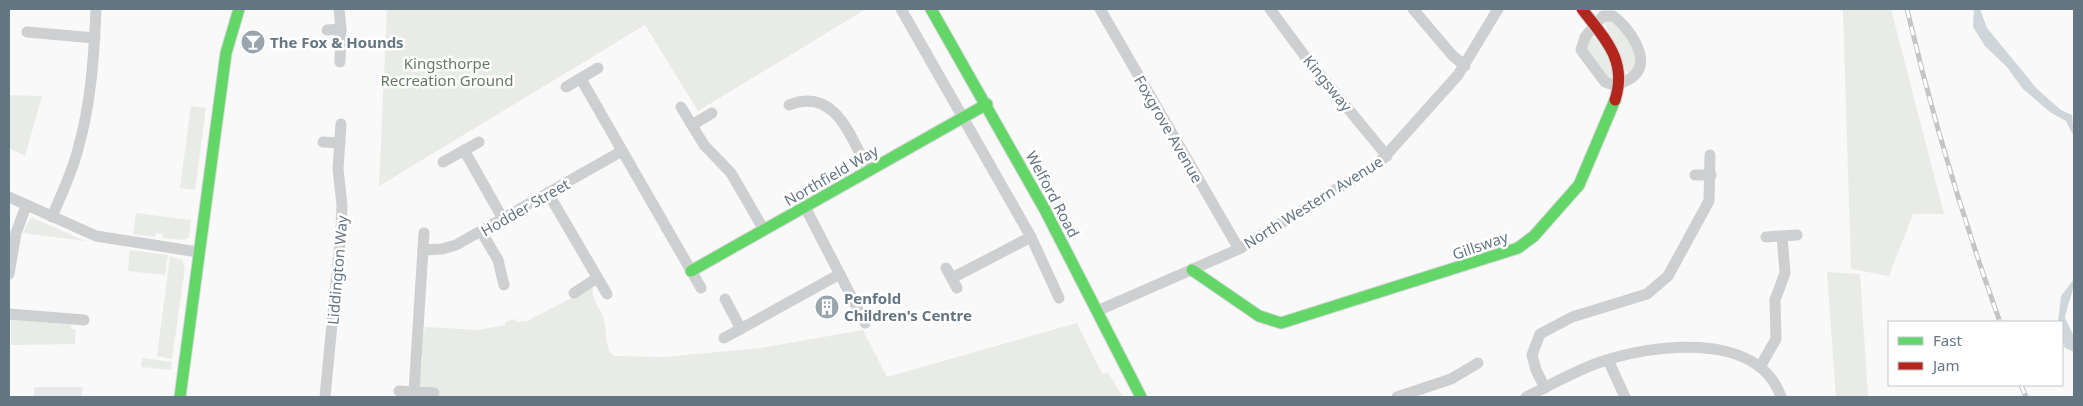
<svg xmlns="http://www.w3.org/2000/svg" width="2083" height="406" viewBox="0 0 2083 406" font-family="'Noto Sans',sans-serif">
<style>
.built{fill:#e8e9e9}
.green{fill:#e8ebe6}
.water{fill:#ced6d9}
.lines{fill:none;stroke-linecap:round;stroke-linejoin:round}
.fast-casing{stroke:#d5d6d7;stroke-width:13}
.jam-casing{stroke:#d5d6d7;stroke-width:13}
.street{stroke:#cecfd0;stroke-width:11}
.fast{stroke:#63d668;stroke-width:11}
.jam{stroke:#b3261e;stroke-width:11}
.rail-casing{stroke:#c3c5c6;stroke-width:5}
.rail{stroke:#fff;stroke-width:3;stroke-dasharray:9;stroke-linecap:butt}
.labels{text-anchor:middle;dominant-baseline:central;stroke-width:5;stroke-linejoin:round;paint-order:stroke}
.poi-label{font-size:15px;font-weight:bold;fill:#657683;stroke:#fff;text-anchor:start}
.park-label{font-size:15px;fill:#687a64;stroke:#fff}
.street-label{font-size:15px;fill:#657683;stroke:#fff}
</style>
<rect width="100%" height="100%" fill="#f9f9f9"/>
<path class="built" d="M34,387H83L81,397H34Z"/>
<g class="green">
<path d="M387,9H866L698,111L645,25L379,186Z"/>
<path d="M1843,9H1891L1944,214H1913L1889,276L1851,269Z"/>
<path d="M1604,21H1614L1633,47L1637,64L1630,73L1626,71Z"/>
<path d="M1591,37C1605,40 1617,69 1611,81L1586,54L1585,45Z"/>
<path d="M9,95L42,96L25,156L9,148Z"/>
<path d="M191,106L206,108L195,190L180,188Z"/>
<path d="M136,213L191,220L189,237L184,240L163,238V234L156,233L155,237L133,234Z"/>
<path d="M30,218H33L85,241L23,233Z"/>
<path d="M130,250L168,255L165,275L128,271Z"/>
<path d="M170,256L182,260L185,268L172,359L157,356Z"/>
<path d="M1827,272L1860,274L1868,397H1836Z"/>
<path d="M593,287C591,300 599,306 603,317C608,330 603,347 614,356L664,357L760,348L863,330L887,377L1077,323L1102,374L1108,373L1123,397H397V394L424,388L419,385L423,357L420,353L422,333H424L425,327L478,330L505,325V322L515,319L516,322L527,321Z"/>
<path d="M11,319L71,325V329L76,330L75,344L11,345Z"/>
<path d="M142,358L172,362L171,370L141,367Z"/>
</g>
<g class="water">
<path d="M1974,9H1980L1987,28L2037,89L2061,110L2072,115L2074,137L2066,121L2050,112L2023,89L2007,67L1985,46L1973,27Z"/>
<path d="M2074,279C2074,292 2067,305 2065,318L2074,336V352L2065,348L2062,342V322H2058L2061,296Z"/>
</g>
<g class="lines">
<defs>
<g id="fast">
<path d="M931,9L1045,210L1141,397"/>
<path d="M1192,270L1259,316L1281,323L1518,248L1534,236L1579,185L1615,100"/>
<path d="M691,271L987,104"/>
<path d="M180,397L226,53L239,9"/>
</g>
<path id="jam" d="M1582,9C1604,38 1628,60 1615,100"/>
</defs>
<use href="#fast" class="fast-casing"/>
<use href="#jam" class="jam-casing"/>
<g class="street">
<path d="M339,9L341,29L340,62"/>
<path d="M901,9L1031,237L1059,298"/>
<path d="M1100,9L1239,249"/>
<path d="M1270,9L1307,59L1387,156"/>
<path d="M1413,9L1452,55L1465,66"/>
<path d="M1603,16H1613C1627,26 1648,54 1638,71C1633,79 1622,83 1614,85L1605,82L1581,50L1585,37Z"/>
<path d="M327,30L341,29"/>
<path d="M27,32L95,38"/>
<path d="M581,79L701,288"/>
<path d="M566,87L598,68"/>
<path d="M789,105C836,86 851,139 869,171"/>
<path d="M681,107L704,145L731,173L764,230"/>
<path d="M692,125L712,113"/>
<path d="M323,142L340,143"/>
<path d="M464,150L503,219"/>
<path d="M443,162L479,142"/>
<path d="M1695,175H1711"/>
<path d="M548,193L607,294"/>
<path d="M9,197L96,236L198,252"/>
<path d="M805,207L865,323"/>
<path d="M52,217C61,195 72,173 78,149C91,104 94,56 96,9"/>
<path d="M481,231L498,260L504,285"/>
<path d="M1766,237L1797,235"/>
<path d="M423,250L442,249L456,245L622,151"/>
<path d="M946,268L957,288"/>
<path d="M9,274L16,233L26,206"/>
<path d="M952,278L1031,237"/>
<path d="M574,293L597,278"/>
<path d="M725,299L741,329"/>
<path d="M1097,311L1239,249L1379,163L1458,75L1498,9"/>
<path d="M9,314L84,320"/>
<path d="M724,338L840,274"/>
<path d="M1608,360L1625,397"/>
<path d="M1760,367L1776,339L1775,300L1785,273L1782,236"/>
<path d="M1545,388L1536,370L1532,355L1540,334L1572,317L1647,294L1668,276L1709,201L1710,155"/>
<path d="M399,391L434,393"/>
<path d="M414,392L424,233"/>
<path d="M325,397L341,231L342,205L338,169L341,124"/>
<path d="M1397,397L1451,379L1478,363"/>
<path d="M1526,397C1549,386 1571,373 1595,364C1648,344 1758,329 1781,397"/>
</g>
<use href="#fast" class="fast"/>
<use href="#jam" class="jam"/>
<defs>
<g id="rail">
<path d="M1907,9C1932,116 1963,219 2000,322"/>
<path d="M2021,385L2026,397"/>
</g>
</defs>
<use href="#rail" class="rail-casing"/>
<use href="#rail" class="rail"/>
</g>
<defs>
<symbol id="bar-disc" viewBox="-11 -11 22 22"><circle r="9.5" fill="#99a4ac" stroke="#fff"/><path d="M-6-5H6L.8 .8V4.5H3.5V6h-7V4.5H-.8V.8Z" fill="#fff"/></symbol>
<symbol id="building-disc" viewBox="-11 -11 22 22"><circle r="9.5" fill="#99a4ac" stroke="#fff"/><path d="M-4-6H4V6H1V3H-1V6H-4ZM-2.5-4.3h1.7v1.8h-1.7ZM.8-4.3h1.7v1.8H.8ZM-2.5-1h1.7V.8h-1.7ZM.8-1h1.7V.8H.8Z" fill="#fff"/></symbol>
</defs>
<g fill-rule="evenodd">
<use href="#bar-disc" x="239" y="28" width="28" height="28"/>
<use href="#building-disc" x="813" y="293" width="28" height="28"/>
</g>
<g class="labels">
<g class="poi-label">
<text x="270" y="42">The Fox &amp; Hounds</text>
<text x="844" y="298">Penfold<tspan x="844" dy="17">Children's Centre</tspan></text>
</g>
<g class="park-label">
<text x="447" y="63">Kingsthorpe<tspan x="447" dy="17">Recreation Ground</tspan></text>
</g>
<g class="street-label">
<text transform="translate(1328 83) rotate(51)">Kingsway</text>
<text transform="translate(1169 129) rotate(60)">Foxgrove Avenue</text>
<text transform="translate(831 175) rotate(-30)">Northfield Way</text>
<text transform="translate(1053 194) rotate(62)">Welford Road</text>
<text transform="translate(1313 202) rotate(-32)">North Western Avenue</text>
<text transform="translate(525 207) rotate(-30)">Hodder Street</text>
<text transform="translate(1480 245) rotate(-19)">Gillsway</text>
<text transform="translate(337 270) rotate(-85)">Liddington Way</text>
</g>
</g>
<rect width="2083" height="406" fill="none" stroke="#657683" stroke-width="20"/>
<rect x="1888" y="321" width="175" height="65" fill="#ffffff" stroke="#c1c8cd"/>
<rect x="1898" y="337" width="25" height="8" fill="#63d668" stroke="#c1c8cd"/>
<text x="1933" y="346" font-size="15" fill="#657683">Fast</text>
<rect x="1898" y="362" width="25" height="8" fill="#b3261e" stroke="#c1c8cd"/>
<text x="1933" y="371" font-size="15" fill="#657683">Jam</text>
</svg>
